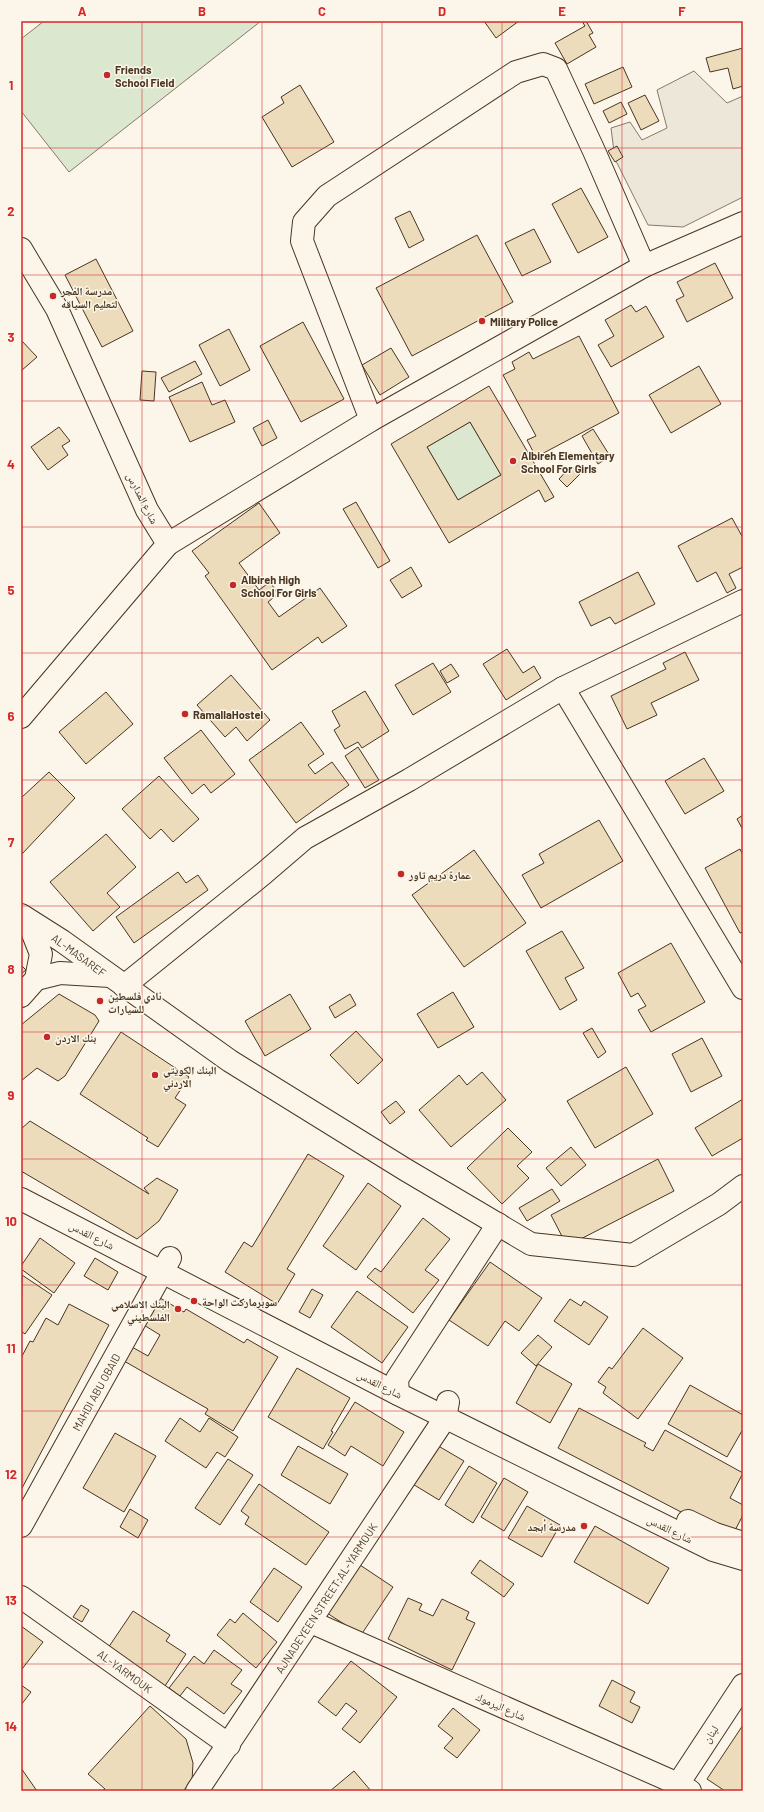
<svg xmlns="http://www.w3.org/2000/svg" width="764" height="1812" viewBox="0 0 764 1812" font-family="Barlow,'Noto Naskh Arabic',sans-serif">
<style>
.green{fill:#dce7d0;stroke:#887966}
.parking{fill:#ede7d9;stroke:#887966}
.building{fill:#ecdcbc;stroke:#4a3520;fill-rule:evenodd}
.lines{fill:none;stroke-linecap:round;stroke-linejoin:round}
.minor-casing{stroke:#4a3520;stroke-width:24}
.major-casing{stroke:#4a3520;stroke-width:24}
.minor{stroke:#fbf6e9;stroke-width:22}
.major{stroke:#fbf6e9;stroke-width:22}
.grid{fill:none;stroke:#d62828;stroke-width:1;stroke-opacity:0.55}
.poi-dot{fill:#c62828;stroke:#fbf6e9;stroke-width:1.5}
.labels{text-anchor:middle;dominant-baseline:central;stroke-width:3;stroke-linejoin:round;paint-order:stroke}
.poi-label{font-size:11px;font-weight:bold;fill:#4a3520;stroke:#fbf6e9;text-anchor:start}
.street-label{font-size:11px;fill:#4a3520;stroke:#fbf6e9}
.neatline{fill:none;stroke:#d62828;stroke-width:1.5}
.grid-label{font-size:13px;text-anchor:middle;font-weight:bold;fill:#d62828}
</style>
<rect width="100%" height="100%" fill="#fbf6e9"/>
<g class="green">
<path d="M44,21H261L69,172L21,111V39Z"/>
<path d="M470,422L501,475L458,500L427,447Z"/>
</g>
<path class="parking" d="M694,71L727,103L743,96V197L683,227L648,225L615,159L611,128L630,122L642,140L667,128L657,90Z"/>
<g class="building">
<path d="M484,21H519L496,38Z"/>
<path d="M582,21H586L593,33L589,35L596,47L567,64L555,43L585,26Z"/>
<path d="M743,48V86L733,89L728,68L710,72L706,58Z"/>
<path d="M623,67L632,87L594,104L585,84Z"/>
<path d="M300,85L334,142L292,167L262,117L284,103L281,97Z"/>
<path d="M645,95L659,121L641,130L628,103Z"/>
<path d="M621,102L627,114L609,123L603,111Z"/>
<path d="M617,146L623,157L615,162L608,151Z"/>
<path d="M581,188L608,237L578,253L552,204Z"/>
<path d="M410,211L424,240L409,248L395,218Z"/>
<path d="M534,229L551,262L522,276L505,243Z"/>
<path d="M477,235L513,302L412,356L376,288Z"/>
<path d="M96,259L133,331L102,347L65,275Z"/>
<path d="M715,263L733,298L687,322L676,300L684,296L677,282Z"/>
<path d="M631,305L636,312L646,306L664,337L611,367L598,345L614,336L605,320Z"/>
<path d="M303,322L344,399L301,422L260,346Z"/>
<path d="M229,329L250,370L220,386L199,345Z"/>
<path d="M579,336L619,413L536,457L527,440L536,436L503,375L515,369L512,362L529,352L533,359Z"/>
<path d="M21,340L37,357L21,371Z"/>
<path d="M391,348L409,377L380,395L362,365Z"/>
<path d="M195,361L202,374L169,392L161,378Z"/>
<path d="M699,366L721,404L671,433L649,395Z"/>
<path d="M142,371L156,372L154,401L140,400Z"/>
<path d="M202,382L212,405L225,400L235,422L190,442L169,397Z"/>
<path d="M489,386L554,497L545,502L539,490L449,543L391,444ZM470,422L501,475L458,500L427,447Z"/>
<path d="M268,420L277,438L262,446L253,428Z"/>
<path d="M59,427L70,441L62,446L68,455L48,470L31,447Z"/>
<path d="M593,429L610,456L598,464L582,436Z"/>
<path d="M571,466L580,474L567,487L559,479Z"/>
<path d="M356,502L390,561L378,568L343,509Z"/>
<path d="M259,503L280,533L239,563L259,590L270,582L278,594L268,602L279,617L320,588L347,626L322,643L318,637L272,670L205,576L209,573L192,551Z"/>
<path d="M732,518L743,538V567L729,574L736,588L727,593L716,572L697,582L678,546Z"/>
<path d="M411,567L422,586L402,598L390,580Z"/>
<path d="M638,572L655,604L615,624L610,617L591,626L579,602Z"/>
<path d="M507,649L523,673L534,666L541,678L506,700L483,664Z"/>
<path d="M685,652L699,680L651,703L657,715L627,729L611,696L666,669L663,663Z"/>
<path d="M433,663L451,692L413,715L395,685Z"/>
<path d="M451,664L459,676L447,683L440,671Z"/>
<path d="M231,675L270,720L247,741L236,727L225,737L197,705Z"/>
<path d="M365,691L389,731L362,748L358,742L345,749L334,730L340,726L332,711Z"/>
<path d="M106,692L133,724L86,764L59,732Z"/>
<path d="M301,722L324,754L308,765L315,774L332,762L349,785L296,823L249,760Z"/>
<path d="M201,730L235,774L211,793L204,784L192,794L164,758Z"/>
<path d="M358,747L379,780L365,788L345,756Z"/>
<path d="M704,758L724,791L685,814L665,781Z"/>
<path d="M49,772L75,798L21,855V798Z"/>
<path d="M159,776L199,819L173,842L161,829L150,839L122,809Z"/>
<path d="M743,815V830L737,819Z"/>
<path d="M599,820L623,861L541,908L522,875L544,863L539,854Z"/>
<path d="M106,834L136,867L107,893L120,907L93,931L50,882Z"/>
<path d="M740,849L743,855V932L740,933L705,868Z"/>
<path d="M474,850L526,923L464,967L412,895Z"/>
<path d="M178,872L186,883L198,875L208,890L134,943L116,917Z"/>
<path d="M562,931L584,968L565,978L577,1000L560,1010L526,951Z"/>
<path d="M671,943L705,1002L651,1032L638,1010L646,1006L638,993L631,997L618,973Z"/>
<path d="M21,965L26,970L21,974Z"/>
<path d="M453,992L474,1027L438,1048L417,1014Z"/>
<path d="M59,994L95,1015L99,1021L65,1076L58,1081L37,1068L21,1081V1025Z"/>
<path d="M290,994L311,1029L265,1056L245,1021Z"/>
<path d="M350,994L356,1005L335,1018L329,1007Z"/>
<path d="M592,1028L606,1052L598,1058L583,1033Z"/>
<path d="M356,1031L383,1060L358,1084L330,1055Z"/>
<path d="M121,1032L189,1077L175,1098L186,1105L158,1147L146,1140L148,1138L80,1094Z"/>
<path d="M702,1038L722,1076L691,1092L672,1054Z"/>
<path d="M626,1067L653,1114L595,1148L567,1101Z"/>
<path d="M482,1072L506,1100L451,1147L419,1110L459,1075L467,1085Z"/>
<path d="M743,1099V1138L712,1156L695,1128Z"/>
<path d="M396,1101L405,1112L390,1124L381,1112Z"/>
<path d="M30,1121L149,1194L144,1188L157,1178L178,1190L159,1221L137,1239L21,1171V1129Z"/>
<path d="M508,1128L532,1152L517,1166L529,1178L502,1204L467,1168Z"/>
<path d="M571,1147L586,1165L561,1186L546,1168Z"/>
<path d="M308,1154L344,1176L287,1269L295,1274L277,1304L225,1272L244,1242L252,1247Z"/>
<path d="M658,1159L674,1191L567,1246L551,1215Z"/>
<path d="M368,1183L401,1206L356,1270L323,1246Z"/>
<path d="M552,1189L560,1201L527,1221L519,1208Z"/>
<path d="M423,1218L450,1239L425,1270L439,1280L413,1313L367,1277L375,1268L381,1272Z"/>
<path d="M40,1238L75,1263L54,1293L21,1269V1266Z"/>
<path d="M95,1258L118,1272L108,1290L84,1276Z"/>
<path d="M490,1262L542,1298L519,1331L505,1321L488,1346L449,1320Z"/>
<path d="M22,1275L52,1295L25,1334L21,1331Z"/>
<path d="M312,1289L323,1295L310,1318L299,1312Z"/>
<path d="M357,1291L408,1327L382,1363L331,1327Z"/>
<path d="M155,1295L184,1312L186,1309L244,1343L247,1339L278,1357L233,1431L205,1414L208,1409L124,1361L132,1347L148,1356L160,1335L139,1322Z"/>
<path d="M570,1299L581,1306L584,1301L608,1317L589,1345L554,1321Z"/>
<path d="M69,1304L109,1325L21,1490V1358L30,1341L33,1342L46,1318L58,1325Z"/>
<path d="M643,1328L683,1358L638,1419L603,1393L606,1387L598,1382L609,1367L612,1369Z"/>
<path d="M538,1335L552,1347L536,1366L521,1353Z"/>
<path d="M538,1364L572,1384L550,1423L516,1403Z"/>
<path d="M297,1368L350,1398L331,1431L333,1432L323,1449L268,1417Z"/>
<path d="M690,1385L743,1415V1429L727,1457L668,1424Z"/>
<path d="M355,1402L404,1432L383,1466L351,1446L345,1456L328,1445Z"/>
<path d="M579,1408L646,1443L644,1446L653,1451L665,1430L743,1473L730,1498L743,1505V1515L731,1538L558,1448Z"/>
<path d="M180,1418L200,1432L209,1418L238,1437L225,1457L217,1452L206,1468L165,1441Z"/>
<path d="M115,1433L156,1456L124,1512L83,1488Z"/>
<path d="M435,1444L464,1461L439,1500L411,1483Z"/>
<path d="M298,1446L348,1474L330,1504L281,1475Z"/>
<path d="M228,1459L253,1475L220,1525L195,1508Z"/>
<path d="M469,1466L497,1483L473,1523L445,1505Z"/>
<path d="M504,1478L528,1492L504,1531L481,1517Z"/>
<path d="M259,1484L329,1532L306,1565L245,1524L249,1517L241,1511Z"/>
<path d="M527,1506L560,1525L542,1557L508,1538Z"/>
<path d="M130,1509L148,1520L138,1538L120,1527Z"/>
<path d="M595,1526L669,1568L648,1604L574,1562Z"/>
<path d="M480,1560L514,1584L504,1597L471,1573Z"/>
<path d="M360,1565L393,1587L361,1635L327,1613Z"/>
<path d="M274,1568L302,1587L278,1622L250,1602Z"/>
<path d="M408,1598L422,1604L419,1610L433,1616L442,1599L469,1612L466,1619L475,1623L452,1670L388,1639Z"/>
<path d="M81,1605L89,1610L82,1622L73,1617Z"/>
<path d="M133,1611L170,1635L166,1641L186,1654L165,1686L108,1648Z"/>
<path d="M243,1613L277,1642L256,1668L217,1635L230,1619L235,1623Z"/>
<path d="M21,1626L43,1642L22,1669L21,1668Z"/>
<path d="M214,1650L242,1670L231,1684L242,1691L224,1714L187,1687L180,1696L169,1688L194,1656L204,1664Z"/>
<path d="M351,1661L397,1697L360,1743L342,1729L357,1711L346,1703L336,1716L318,1702Z"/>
<path d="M612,1680L635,1692L630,1702L640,1707L632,1723L599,1706Z"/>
<path d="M21,1685L31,1692L21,1705Z"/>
<path d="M150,1706L186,1739L193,1763L192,1781L183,1791H102L105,1789L88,1774Z"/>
<path d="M453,1708L480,1730L457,1758L444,1748L453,1738L438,1726Z"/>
<path d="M743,1725V1791H725L707,1779Z"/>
<path d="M21,1768L37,1791H21Z"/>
<path d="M354,1771L371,1791H330Z"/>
</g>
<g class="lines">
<defs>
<g id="minor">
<path d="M21,249L57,309L147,510L168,544L21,717"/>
<path d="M371,420L302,241L304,222L327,196L516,72L543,64L556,69L594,151L644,266"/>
<path d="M168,544L371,420L644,266L743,223"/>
<path d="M563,688L743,988"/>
<path d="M21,915L62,941L230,1061L406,1170L531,1244L633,1255L719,1204L743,1186"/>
<path d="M36,979L60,973L110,976"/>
<path d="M124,986L263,874L305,838L409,780L563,688L743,601"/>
<path d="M21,996L36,979L41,954L28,921"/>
<path d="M398,1394L397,1379L498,1224"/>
<path d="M21,1526L170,1258"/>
<path d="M21,1597L229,1745"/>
<path d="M311,1622L678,1784L690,1791"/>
<path d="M678,1784L743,1685"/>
<path d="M197,1791L445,1418L448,1402"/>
</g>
<g id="major">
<path d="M21,1199L398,1394L713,1550L743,1559"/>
<path d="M688,1521L715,1534L743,1543"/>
</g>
</defs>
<use href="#minor" class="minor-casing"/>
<use href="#major" class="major-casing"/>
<use href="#minor" class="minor"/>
<use href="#major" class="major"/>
</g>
<path class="grid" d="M142,21V1791M262,21V1791M382,21V1791M502,21V1791M622,21V1791M21,148H743M21,275H743M21,401H743M21,527H743M21,653H743M21,780H743M21,906H743M21,1032H743M21,1159H743M21,1285H743M21,1411H743M21,1537H743M21,1664H743"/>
<g class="poi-dot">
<circle cx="107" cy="75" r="4"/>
<circle cx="53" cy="296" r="4"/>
<circle cx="482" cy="321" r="4"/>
<circle cx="513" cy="461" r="4"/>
<circle cx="233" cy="585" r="4"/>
<circle cx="185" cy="714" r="4"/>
<circle cx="401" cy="874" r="4"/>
<circle cx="100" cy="1001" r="4"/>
<circle cx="47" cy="1037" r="4"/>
<circle cx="155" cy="1075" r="4"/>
<circle cx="194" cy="1301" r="4"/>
<circle cx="178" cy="1309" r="4"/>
<circle cx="584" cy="1526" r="4"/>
</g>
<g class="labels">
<g class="poi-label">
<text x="115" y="69">Friends<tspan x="115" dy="13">School Field</tspan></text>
<text x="61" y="290">مدرسة الفجر<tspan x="61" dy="13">لتعليم السياقه</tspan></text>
<text x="490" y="321">Military Police</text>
<text x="521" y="455">Albireh Elementary<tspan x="521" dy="13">School For Girls</tspan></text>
<text x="241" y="579">Albireh High<tspan x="241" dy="13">School For Girls</tspan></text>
<text x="193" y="714">RamallaHostel</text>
<text x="409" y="874">عمارة دريم تاور</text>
<text x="108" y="995">نادي فلسطين<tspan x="108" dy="13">للسيارات</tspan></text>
<text x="55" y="1037">بنك الاردن</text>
<text x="163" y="1069">البنك الكويتي<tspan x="163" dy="13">الاردني</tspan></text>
<text x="202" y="1301">سوبرماركت الواحة</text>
<text x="170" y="1303" text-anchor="end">البنك الاسلامي<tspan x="170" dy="13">الفلسطيني</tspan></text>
<text x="576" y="1526" text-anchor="end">مدرسة أبجد</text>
</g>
<g class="street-label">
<text transform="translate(143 498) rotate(63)">شارع المدارس</text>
<text transform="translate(79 955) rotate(36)">AL-MASAREF</text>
<text transform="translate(92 1235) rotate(27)">شارع القدس</text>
<text transform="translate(380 1384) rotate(27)">شارع القدس</text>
<text transform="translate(96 1392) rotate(-61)">MAHDI ABU OBAID</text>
<text transform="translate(670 1529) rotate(26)">شارع القدس</text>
<text transform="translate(326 1598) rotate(-57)">AJNADEYEEN STREET;AL-YARMOUK</text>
<text transform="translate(125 1671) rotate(36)">AL-YARMOUK</text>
<text transform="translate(501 1706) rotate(24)">شارع اليرموك</text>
<text transform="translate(710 1734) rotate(-57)">لبنان</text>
</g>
</g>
<rect width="764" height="1812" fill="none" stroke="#fbf6e9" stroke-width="44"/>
<rect x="22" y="22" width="720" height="1768" class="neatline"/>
<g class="grid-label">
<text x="82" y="16">A</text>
<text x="202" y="16">B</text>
<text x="322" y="16">C</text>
<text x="442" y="16">D</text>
<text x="562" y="16">E</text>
<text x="682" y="16">F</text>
<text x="11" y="90">1</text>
<text x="11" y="216">2</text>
<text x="11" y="342">3</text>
<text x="11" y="469">4</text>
<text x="11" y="595">5</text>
<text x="11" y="721">6</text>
<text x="11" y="847">7</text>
<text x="11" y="974">8</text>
<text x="11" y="1100">9</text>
<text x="11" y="1226">10</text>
<text x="11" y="1353">11</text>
<text x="11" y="1479">12</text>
<text x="11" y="1605">13</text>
<text x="11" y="1731">14</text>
</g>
</svg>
